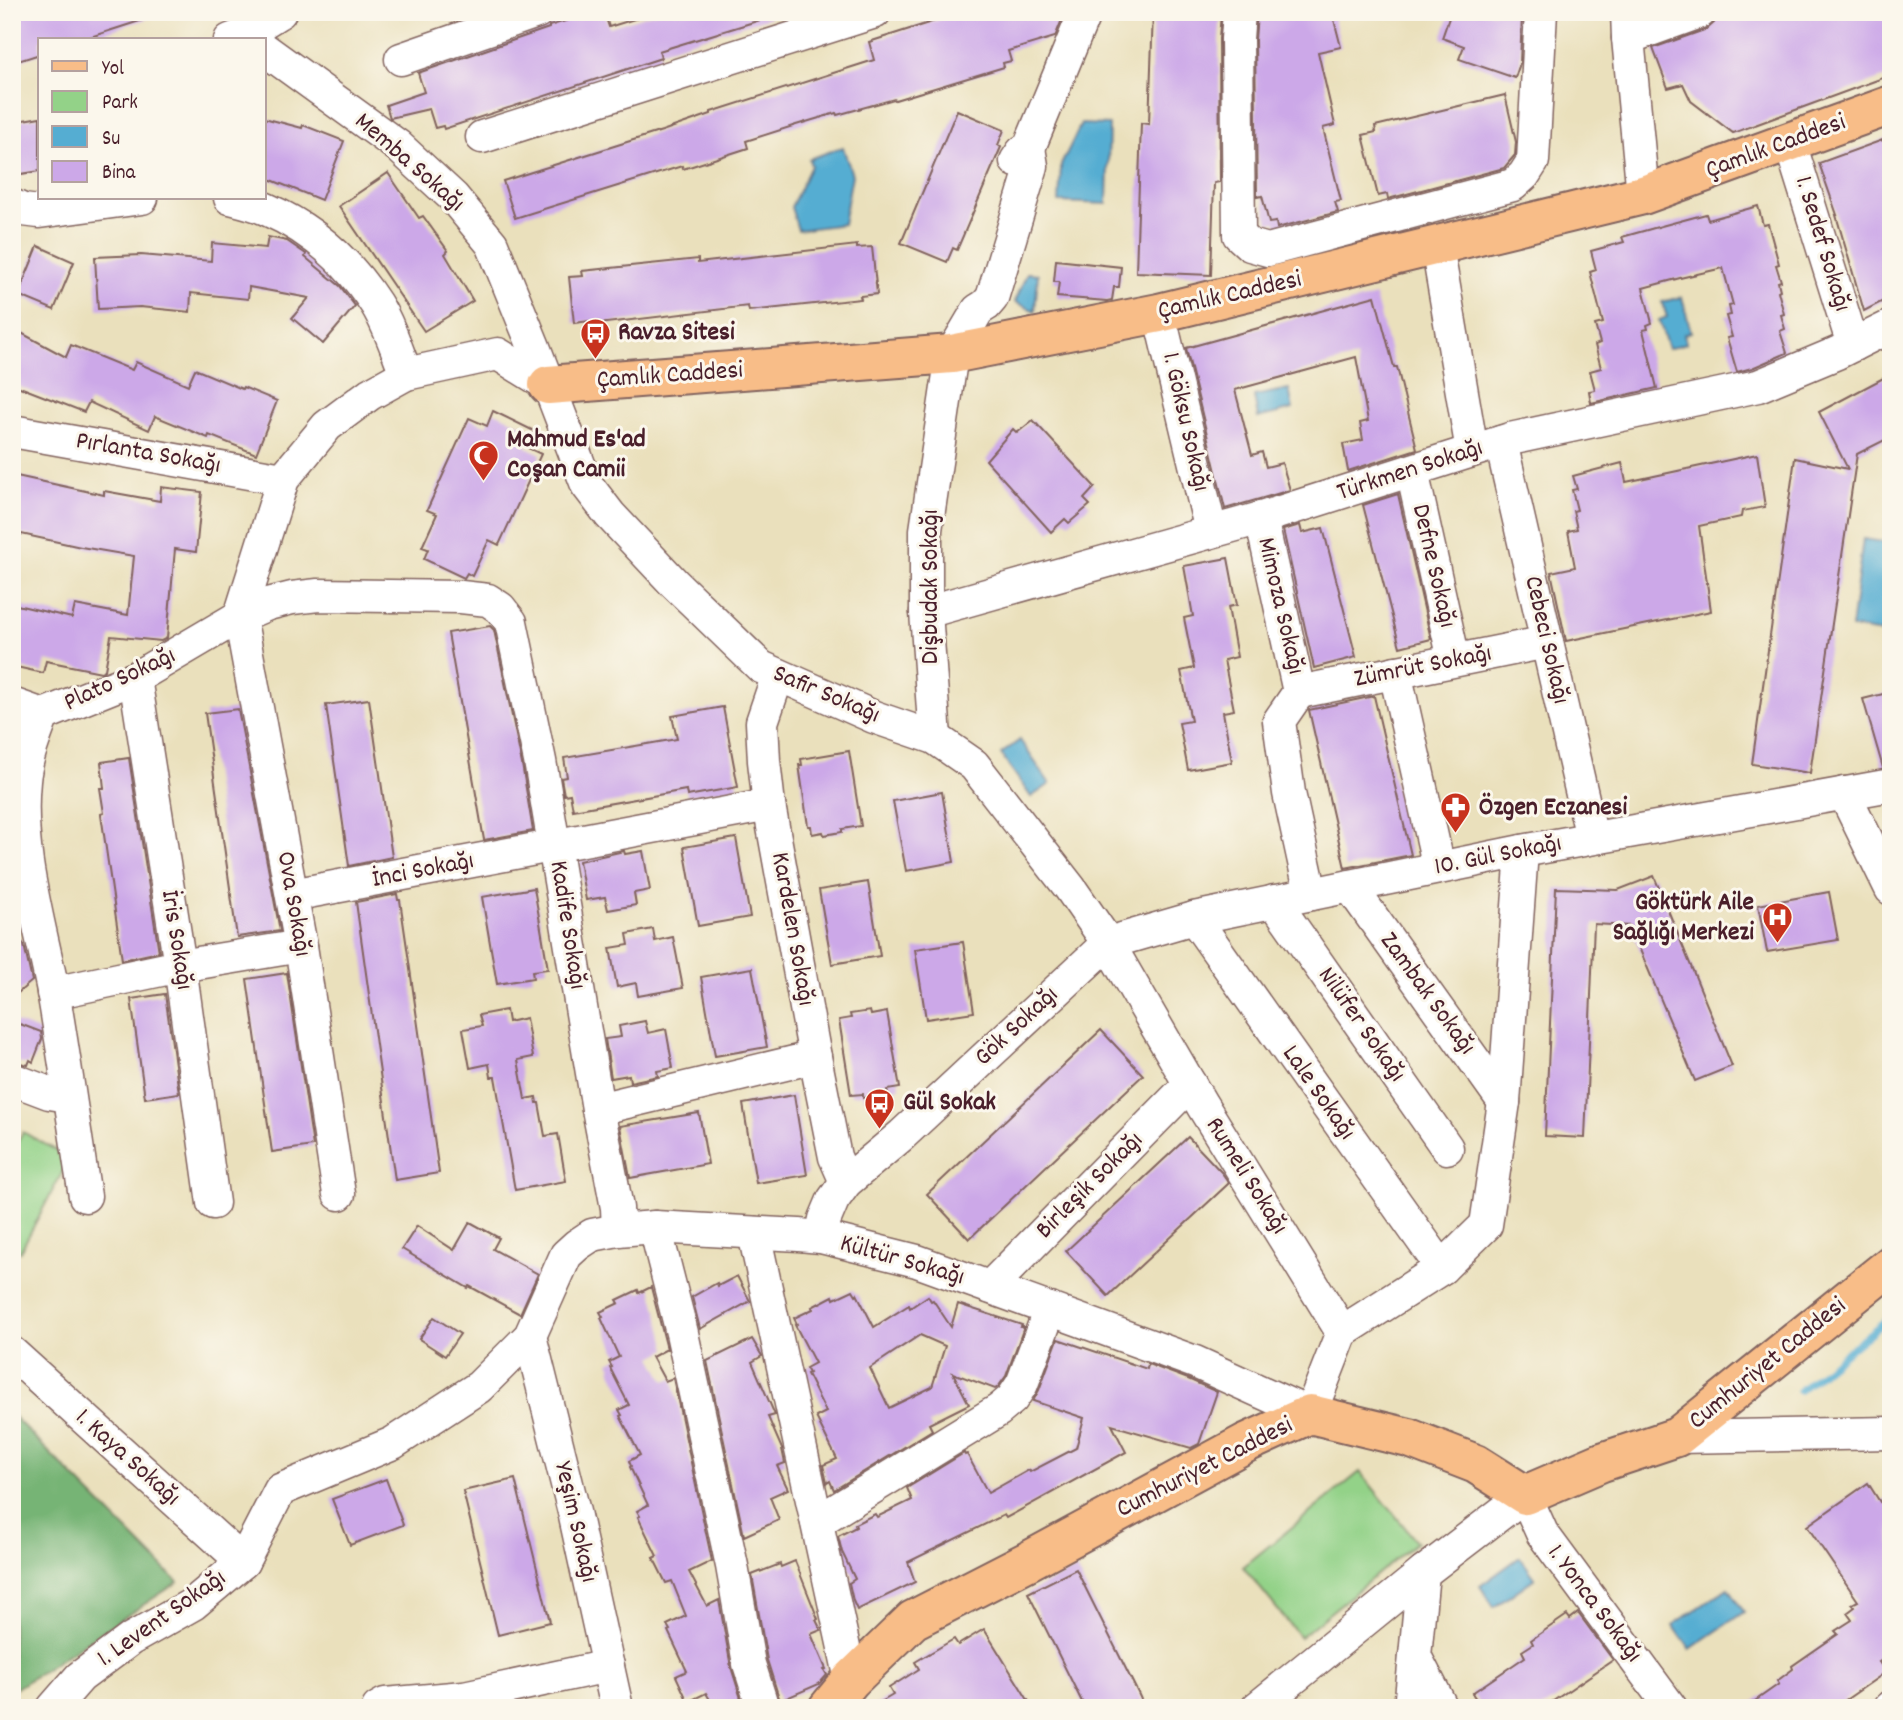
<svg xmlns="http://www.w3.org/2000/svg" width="1903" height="1720" viewBox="0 0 1903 1720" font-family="Dekko,sans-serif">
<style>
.green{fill:#93d288;stroke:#6e785a;stroke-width:2}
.forest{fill:#76b474;stroke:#606a50;stroke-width:2}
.water{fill:#55add2;stroke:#50667e;stroke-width:2}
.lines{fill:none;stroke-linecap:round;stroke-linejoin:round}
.stream{stroke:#55add2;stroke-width:7}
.building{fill:#cca8e8;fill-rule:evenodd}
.minor-casing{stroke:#82635e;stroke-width:35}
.major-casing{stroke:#82635e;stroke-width:42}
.minor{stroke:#fff;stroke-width:32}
.major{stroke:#f8bd88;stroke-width:38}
.labels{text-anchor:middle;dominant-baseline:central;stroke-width:6;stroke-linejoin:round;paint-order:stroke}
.street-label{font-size:26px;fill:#4a1f2b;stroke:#fbf7ec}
.poi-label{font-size:26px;font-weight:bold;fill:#4a1f2b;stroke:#fbf7ec;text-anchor:start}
</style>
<rect width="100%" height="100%" fill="#fbf7ec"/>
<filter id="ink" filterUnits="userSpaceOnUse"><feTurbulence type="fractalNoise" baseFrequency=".0143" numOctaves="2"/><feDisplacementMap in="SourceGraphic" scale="14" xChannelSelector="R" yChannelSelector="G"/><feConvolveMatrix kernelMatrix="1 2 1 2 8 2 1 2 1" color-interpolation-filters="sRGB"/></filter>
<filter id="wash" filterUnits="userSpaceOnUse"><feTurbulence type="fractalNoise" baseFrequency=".00686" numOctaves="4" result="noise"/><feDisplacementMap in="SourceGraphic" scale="28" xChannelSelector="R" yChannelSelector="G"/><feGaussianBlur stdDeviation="1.57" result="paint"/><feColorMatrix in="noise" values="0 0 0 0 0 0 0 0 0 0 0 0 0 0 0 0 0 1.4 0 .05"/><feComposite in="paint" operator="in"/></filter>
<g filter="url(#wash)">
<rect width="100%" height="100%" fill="#eae0bc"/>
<g class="green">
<path d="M23,1132L70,1158L20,1252L12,1248V1151Z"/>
<path d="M1360,1472L1417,1542L1300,1637L1243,1567Z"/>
</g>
<path class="forest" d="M12,1415L178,1582L12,1691Z"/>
<g class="water">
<path d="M1081,124L1109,125L1107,204L1059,202L1061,165Z"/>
<path d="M843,147L852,175L843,224L798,230L791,207L811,166L809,159Z"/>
<path d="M1027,273L1038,274L1035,311L1015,302Z"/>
<path d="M1682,297L1691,332L1684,334L1686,343L1668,349L1659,320L1667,317L1662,302Z"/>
<path d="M1289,389L1293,409L1258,418L1254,396Z"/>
<path d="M1863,539L1891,543V577L1883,633L1851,628Z"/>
<path d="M1020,740L1050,784L1031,797L1001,754Z"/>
<path d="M1520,1557L1535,1578L1494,1607L1480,1586Z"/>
<path d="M1728,1588L1744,1612L1690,1649L1673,1625Z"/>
</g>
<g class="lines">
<path class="stream" d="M1800,1390L1891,1316"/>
</g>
<g id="blocks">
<g class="building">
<path d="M12,12H154L155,16L81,40H40V54L12,63Z"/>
<path d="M595,12H604L609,27L657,12H769L770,17L659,51L661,58L444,129L443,126L435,128L429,109L390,118L386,105L424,92L418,73L549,28V26Z"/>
<path d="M963,12H1065L1055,37L1008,51L1011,61L1003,63L1004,67L895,100L894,99L837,115L836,113L796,125L746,141L748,148L683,169L682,166L515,218L503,181L662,131L711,114V112L874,60L869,42Z"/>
<path d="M1153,12L1221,13L1219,39L1220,182L1214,183L1211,275L1136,272L1141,123L1149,124Z"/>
<path d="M1261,12H1332L1341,47L1318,52L1335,125L1323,128L1341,201L1335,202L1338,212L1277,228L1276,222L1269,223L1262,196L1257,197L1255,40L1257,14H1262Z"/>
<path d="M1451,12H1515L1522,15L1520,63L1515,78L1459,59L1464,46L1442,38Z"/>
<path d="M1723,12H1891V75L1733,133L1691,101L1683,84L1668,88L1653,48L1707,29L1714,23L1718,14Z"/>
<path d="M1505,95L1516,142L1515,155L1504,168L1388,199L1387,194L1378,196L1363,135L1376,132L1375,126Z"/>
<path d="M957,110L1004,130L998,145L1001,147L957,250L953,248L947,262L901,243Z"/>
<path d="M40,117V171L21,174L12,122Z"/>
<path d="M264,118L302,128L303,125L344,141L321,200L264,177Z"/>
<path d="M1891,137V297L1864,311L1836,215H1837L1819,163Z"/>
<path d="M388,173L419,218L423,216L448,251L445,254L473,301L424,331L339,206Z"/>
<path d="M1758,206L1763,225L1768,224L1779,264L1776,265L1781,281L1778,282L1780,290L1778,291L1784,314L1781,315L1785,329L1780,331L1787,353L1752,368L1737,372L1727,338L1732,337L1726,316L1731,315L1729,306L1733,305L1723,268L1680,278L1643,288L1652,323L1647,325L1648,329L1643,330L1657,388L1591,403L1589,391L1595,390L1590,371L1601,368L1595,345L1600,343L1595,325L1603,323L1590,272L1596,270L1591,251L1624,242L1622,237L1665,225L1706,214L1708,220Z"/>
<path d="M268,237L287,241L303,252L306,254L305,257L340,286L355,306L323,344L292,318L309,298L249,287L248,299L191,293L190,312L140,307L98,309L95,257L141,255L211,261L212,243L266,248Z"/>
<path d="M857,245V248L872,247L877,294L860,296L861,299L749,311L748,306L590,325L589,321L574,323L569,277L583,276L582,271L698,259V263Z"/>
<path d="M38,246L74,262L54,310L18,295Z"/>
<path d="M1056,260L1121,267L1119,287H1114L1112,300L1107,301L1057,297L1059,282H1054Z"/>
<path d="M1375,296L1394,367H1397L1417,449L1348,471L1343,444L1363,440L1360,423L1368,421L1356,357L1235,390L1252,455L1262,452L1266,467L1282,463L1290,490L1225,509L1186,348Z"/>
<path d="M12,328L66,357L71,345L132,370L136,362L188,385L195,369L242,389L243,387L277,401L256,454L209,435L208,438L155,416L149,430L89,402L84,412L12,384Z"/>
<path d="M1891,374V437L1857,454L1810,773L1752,764L1795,458L1848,469L1819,412Z"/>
<path d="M493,411L534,431L526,447L541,454L499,545L489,540L472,576L467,573L464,578L424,559L428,549L422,547L437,514L427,510L469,418L487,426Z"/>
<path d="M1033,420L1095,487L1084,499L1090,505L1069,523L1065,519L1051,532L986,460L1013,429L1017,433Z"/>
<path d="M1757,454L1765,507L1742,511L1741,517L1699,526L1711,611L1566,641L1551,572L1575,567L1568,531L1577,529L1573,511L1577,510L1572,490L1577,489L1573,476L1622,463L1626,482Z"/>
<path d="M12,475L104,495V491L160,501L161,487L202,492L196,552L175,549L167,638L161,641L111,636L105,670L101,672L46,661L43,673L12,666V624L17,605L72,618L75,605L128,615L134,556L81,547L12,532Z"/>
<path d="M1398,494L1431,639L1400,647L1363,505Z"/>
<path d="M1300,525L1302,533L1323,528L1356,657L1314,668L1283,530Z"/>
<path d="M1228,558L1237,605L1228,607L1237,657L1224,660L1234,710L1223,712L1232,762L1188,770L1179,723L1191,721L1181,671L1194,668L1184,618L1193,616L1184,566Z"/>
<path d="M490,626L494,630L522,764L533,831L484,840L448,633Z"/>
<path d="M1891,692V767L1883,768L1863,699Z"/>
<path d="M1374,696L1411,855L1345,868L1309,710Z"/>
<path d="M369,699L392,857L349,866L326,705Z"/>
<path d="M723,707L738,787L687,796L686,790L573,810L570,794L564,795L561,778L567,777L564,758L677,739L672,716Z"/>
<path d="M238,709L280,931L237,937L205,713Z"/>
<path d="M849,751L861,826L842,829V832L824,835L823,832L812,834L811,826H808L799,765H802L801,759Z"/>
<path d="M129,758L159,952L122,960L101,814L104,813L100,788H104L101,762Z"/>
<path d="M942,792L954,862L906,871L893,801Z"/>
<path d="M736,838L750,917L698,926L684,847Z"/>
<path d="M624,851L625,854L643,851L650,890L634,893L636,905L608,910L605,897L586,900L579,861Z"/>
<path d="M1654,876L1732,1066L1695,1081L1630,926L1594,924L1585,1138L1545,1136L1556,888L1618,890Z"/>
<path d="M868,882L880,956L832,964L819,890Z"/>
<path d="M534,888L548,969L532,971L533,978L497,984L482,897Z"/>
<path d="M1829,892L1838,940L1767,952L1758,905Z"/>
<path d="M397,894L398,900H400L407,948L439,1173L395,1180L356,902Z"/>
<path d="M653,929L655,941L673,937L683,988L638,996L636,983L617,987L610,948L629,945L627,934Z"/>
<path d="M12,930L24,945L32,981L12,998Z"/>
<path d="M963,942L974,1012L926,1019L915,949Z"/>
<path d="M752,968L767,1047L715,1056L701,977Z"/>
<path d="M287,973L313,1146L272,1152L247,979Z"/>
<path d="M165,994L179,1093L145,1098L131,999Z"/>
<path d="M506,1010L508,1022L526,1018L533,1057L518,1060L525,1099L536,1097L537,1103H539L545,1136L558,1134L566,1181L515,1190L495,1077H491L489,1064L470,1068L463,1029L482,1026L479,1015Z"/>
<path d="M870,1011L871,1015L887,1012L900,1088L887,1090L888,1094L863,1098V1094L851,1095L839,1020L851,1018L850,1014Z"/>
<path d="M12,1021L41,1032L42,1039L33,1062L30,1060L28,1065L12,1061Z"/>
<path d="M645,1021L648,1033L666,1029L673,1068L657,1071L658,1076L630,1082L629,1075L611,1078L605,1039L621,1037L619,1026Z"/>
<path d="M1101,1030L1143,1075L969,1239L927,1194Z"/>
<path d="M794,1095L807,1175L756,1183L743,1104Z"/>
<path d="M699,1113L708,1164L630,1178L620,1126Z"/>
<path d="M1188,1137L1222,1173L1229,1183L1108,1296L1066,1251Z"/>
<path d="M470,1222L499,1238L493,1249L538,1274L520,1314L469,1286L468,1288L402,1249L417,1226L454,1250Z"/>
<path d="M737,1276L750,1301L700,1329L692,1297L717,1283L718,1286Z"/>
<path d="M651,1287L667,1349L652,1357L665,1381L673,1378L712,1561L689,1572L707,1606L719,1600L731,1667L744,1708H715L706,1693L688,1702L676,1676L687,1671L668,1631L670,1630L667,1625L686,1616L672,1581L666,1583L656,1563L653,1558L657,1556L638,1517L640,1516L637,1511L648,1505L630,1467L631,1466L629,1461L640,1455L620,1416L622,1415L619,1410L629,1405L610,1368L612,1367L609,1362L619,1357L601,1318L603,1317L600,1312L619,1303L617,1300L638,1290L639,1293Z"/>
<path d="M853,1290L856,1295L857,1294L874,1327L909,1305L910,1308L928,1296L931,1301L933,1300L951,1327L958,1304L1022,1325L1021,1327H1024L1006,1376L998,1387L995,1389L953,1373L969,1404L929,1424L932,1430L834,1490L830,1481L827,1483L823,1465L837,1459L816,1417L826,1412L807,1374L809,1373L806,1368L815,1363L795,1325L797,1324L794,1318L813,1309L812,1307L833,1296L834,1299ZM920,1335L945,1346L932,1387L889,1408L870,1368Z"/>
<path d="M434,1317L460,1334L445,1356L419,1339Z"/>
<path d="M752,1339L762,1356L752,1362L775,1415L768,1417L782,1449L785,1463L777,1466L788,1489L770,1497L779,1520L744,1536L707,1361Z"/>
<path d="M1058,1339L1147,1369L1148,1364L1188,1379L1217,1392L1199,1444L1191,1448L1112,1425L1126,1452L1006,1518L1004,1515L908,1562L915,1582L857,1610L853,1601L849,1583L855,1579L842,1552L838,1536L856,1527L855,1524L875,1514L877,1517L912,1500L907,1488L964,1453L965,1455L967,1454L988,1493L1029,1470L1030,1472L1076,1448L1084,1418L1033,1401L1039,1390Z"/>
<path d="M386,1479L403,1525L350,1545L332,1499Z"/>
<path d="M515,1479L550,1622L498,1635L463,1491Z"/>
<path d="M1868,1483L1880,1502L1891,1495V1654L1879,1662L1886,1672L1834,1708H1745L1779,1684L1777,1681L1793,1669L1792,1666L1838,1634L1835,1631L1852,1620L1847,1613L1855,1607L1852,1604L1858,1601L1807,1526Z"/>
<path d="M795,1561L818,1619L816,1620L821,1630L811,1634L826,1669L824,1670L827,1675L819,1684L780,1701L767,1660L752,1575L780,1564L781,1567Z"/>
<path d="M1076,1569L1138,1693L1145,1708H1085L1028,1593Z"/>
<path d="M1578,1613L1613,1660L1543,1708H1482L1472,1693L1525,1657L1522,1651L1533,1644L1531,1640L1567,1615L1570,1619Z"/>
<path d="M984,1629L1033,1708H871L893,1695L889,1688L919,1669L915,1662L954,1639L958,1645Z"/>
</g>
</g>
</g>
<g filter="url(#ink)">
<use href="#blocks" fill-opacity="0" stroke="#82635e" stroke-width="2"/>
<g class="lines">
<defs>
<g id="minor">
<path d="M1239,12L1237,39L1239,235L1250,245L1268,250L1513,185L1524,175L1533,161L1541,12"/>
<path d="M1627,12L1628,38L1643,195"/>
<path d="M1628,38L1700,12"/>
<path d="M230,40L243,35L280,12"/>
<path d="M401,59L537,12"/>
<path d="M482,137L875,12"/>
<path d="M1790,143L1853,345"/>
<path d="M1016,161L1022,152L1029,148L1085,12"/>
<path d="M230,198C242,201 255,204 266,209C312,229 349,262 376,304C389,325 397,350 406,374"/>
<path d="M12,205L23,210L39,212L142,198"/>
<path d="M1437,246L1472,451"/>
<path d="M1159,313L1211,531"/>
<path d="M12,431L283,479"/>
<path d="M1501,442L1592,838"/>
<path d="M1412,471L1454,660"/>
<path d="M1261,518L1299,692L1279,721L1289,793L1311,894"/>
<path d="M926,612L1261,518L1510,439L1758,386L1837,353L1891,326"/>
<path d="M1395,672L1439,868"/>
<path d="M778,675L762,722L764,761L769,805L815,1057L835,1157L846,1182"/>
<path d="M135,678L180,966L213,1203"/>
<path d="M1299,692L1547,642"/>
<path d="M12,704L43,715"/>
<path d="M935,738L926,612V530L952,354L978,310L986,305L992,298L1032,166L1029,148"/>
<path d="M1844,793L1891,889"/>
<path d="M1350,886L1504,1102"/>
<path d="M292,895L769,805"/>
<path d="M1274,901L1447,1148"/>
<path d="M1194,918L1442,1268"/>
<path d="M53,993L180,966L301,946"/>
<path d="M12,1079L49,1093L69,1096"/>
<path d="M598,1109L815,1057"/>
<path d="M339,1194L301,946L240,616L283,479L327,426L370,394L406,374L498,354L548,385"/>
<path d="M85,1196C74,1128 65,1059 53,991C40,924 17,851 24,781C26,758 35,737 43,715L135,678L240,616L268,604L292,598L318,595L461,597L488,600L500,608L511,622L540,761L598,1109L617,1208L618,1230"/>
<path d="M655,1227L682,1333L732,1566L749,1664L763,1708"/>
<path d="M754,1233L851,1680"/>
<path d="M821,1237L825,1219L833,1200L846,1182L902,1135L1108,943L1194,918L1522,851L1891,785"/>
<path d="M990,1287L1190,1084"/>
<path d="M1342,1332L1442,1268L1486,1225L1504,1102L1522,851"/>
<path d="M530,1336L574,1512L617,1708"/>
<path d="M12,1353L243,1562"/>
<path d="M1677,1437L1891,1433"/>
<path d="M817,1522L999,1410L1012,1399L1022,1384L1050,1309"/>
<path d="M1415,1656L1442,1708"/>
<path d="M53,1708L80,1677L131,1639L193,1604L243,1562L280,1490L393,1443L479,1387L530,1336L566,1255L577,1245L592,1235L618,1230L655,1227L799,1235L821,1237L917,1261L1195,1362L1310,1414L1342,1332L1202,1105L1108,943L1070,888L974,765L935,738L874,717L761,667L674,583L610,515L587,485L534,347L492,244L453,197L398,146L264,49"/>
<path d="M378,1708L385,1704L464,1697L608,1666"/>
<path d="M1257,1708L1423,1573L1525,1495L1542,1533L1671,1708"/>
<path d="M1410,1708L1423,1573"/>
<path d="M1890,1708L1891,1707"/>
</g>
<g id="major">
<path d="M548,385L952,354L1159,313L1643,195L1891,105"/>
<path d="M828,1708L851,1680L913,1620L1030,1560L1246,1443L1310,1414L1409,1438L1476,1464L1525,1495L1602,1462L1677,1437L1891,1265"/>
</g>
</defs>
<use href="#minor" class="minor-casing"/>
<use href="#major" class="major-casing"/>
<use href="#minor" class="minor"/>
<use href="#major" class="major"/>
</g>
</g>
<defs>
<symbol id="bus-pin" viewBox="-11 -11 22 30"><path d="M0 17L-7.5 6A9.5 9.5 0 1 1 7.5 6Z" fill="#c8321e" stroke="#fbf7ec"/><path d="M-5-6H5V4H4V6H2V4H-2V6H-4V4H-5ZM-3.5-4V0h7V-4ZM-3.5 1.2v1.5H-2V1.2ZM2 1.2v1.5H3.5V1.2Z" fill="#fff"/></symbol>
<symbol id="mosque-pin" viewBox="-11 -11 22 30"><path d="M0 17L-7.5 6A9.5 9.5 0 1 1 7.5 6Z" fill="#c8321e" stroke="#fbf7ec"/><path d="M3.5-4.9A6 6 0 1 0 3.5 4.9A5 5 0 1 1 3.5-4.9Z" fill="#fff"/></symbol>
<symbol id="pharmacy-pin" viewBox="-11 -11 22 30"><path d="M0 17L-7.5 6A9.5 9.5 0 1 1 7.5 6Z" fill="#c8321e" stroke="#fbf7ec"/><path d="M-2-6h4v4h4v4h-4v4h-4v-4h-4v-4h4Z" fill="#fff"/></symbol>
<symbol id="hospital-pin" viewBox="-11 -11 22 30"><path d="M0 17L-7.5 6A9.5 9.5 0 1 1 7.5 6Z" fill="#c8321e" stroke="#fbf7ec"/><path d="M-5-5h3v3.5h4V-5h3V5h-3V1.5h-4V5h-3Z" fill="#fff"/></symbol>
</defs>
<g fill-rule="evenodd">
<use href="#bus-pin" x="578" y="316" width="35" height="47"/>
<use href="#mosque-pin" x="466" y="438" width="35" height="47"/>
<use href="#pharmacy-pin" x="1438" y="790" width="35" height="47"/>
<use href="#hospital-pin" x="1760" y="900" width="35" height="47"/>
<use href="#bus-pin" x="862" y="1086" width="35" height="47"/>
</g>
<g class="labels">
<g class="street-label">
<text transform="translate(1776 147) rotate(-20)">Çamlık Caddesi</text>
<text transform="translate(409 163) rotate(41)">Memba Sokağı</text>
<text transform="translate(1822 244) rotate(73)">1. Sedef Sokağı</text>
<text transform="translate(1230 296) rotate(-13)">Çamlık Caddesi</text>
<text transform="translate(670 376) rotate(-4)">Çamlık Caddesi</text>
<text transform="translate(1185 422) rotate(77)">1. Göksu Sokağı</text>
<text transform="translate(148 454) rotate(10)">Pırlanta Sokağı</text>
<text transform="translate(1410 471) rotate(-18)">Türkmen Sokağı</text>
<text transform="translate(1433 566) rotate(77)">Defne Sokağı</text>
<text transform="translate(931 587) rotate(-90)">Dişbudak Sokağı</text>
<text transform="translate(1280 606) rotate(77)">Mimoza Sokağı</text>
<text transform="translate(1546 640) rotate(77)">Cebeci Sokağı</text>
<text transform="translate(1423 667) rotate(-11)">Zümrüt Sokağı</text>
<text transform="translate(120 680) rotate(-25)">Plato Sokağı</text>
<text transform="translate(826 695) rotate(23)">Safir Sokağı</text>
<text transform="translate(1498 856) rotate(-11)">10. Gül Sokağı</text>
<text transform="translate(423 871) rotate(-11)">İnci Sokağı</text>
<text transform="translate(293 904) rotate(80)">Ova Sokağı</text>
<text transform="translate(567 925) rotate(81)">Kadife Sokağı</text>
<text transform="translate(792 929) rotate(80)">Kardelen Sokağı</text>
<text transform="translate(176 940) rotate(81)">İris Sokağı</text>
<text transform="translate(1427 994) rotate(54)">Zambak Sokağı</text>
<text transform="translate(1361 1025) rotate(55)">Nilüfer Sokağı</text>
<text transform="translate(1017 1027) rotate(-43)">Gök Sokağı</text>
<text transform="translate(1318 1093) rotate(55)">Lale Sokağı</text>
<text transform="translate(1246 1176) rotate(58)">Rumeli Sokağı</text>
<text transform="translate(1090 1186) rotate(-45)">Birleşik Sokağı</text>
<text transform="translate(902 1261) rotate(16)">Kültür Sokağı</text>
<text transform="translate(1768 1364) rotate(-39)">Cumhuriyet Caddesi</text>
<text transform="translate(127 1458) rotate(42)">1. Kaya Sokağı</text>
<text transform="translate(1205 1468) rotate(-27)">Cumhuriyet Caddesi</text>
<text transform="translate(575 1522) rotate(77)">Yeşim Sokağı</text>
<text transform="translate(1594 1604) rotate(53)">1. Yonca Sokağı</text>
<text transform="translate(162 1619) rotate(-35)">1. Levent Sokağı</text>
</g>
<g class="poi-label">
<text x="618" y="333">Ravza Sitesi</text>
<text x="507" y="440">Mahmud Es'ad<tspan x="507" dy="30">Coşan Camii</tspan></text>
<text x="1479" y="808">Özgen Eczanesi</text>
<text x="1754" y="903" text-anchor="end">Göktürk Aile<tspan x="1754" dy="30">Sağlığı Merkezi</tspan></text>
<text x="903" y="1103">Gül Sokak</text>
</g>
</g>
<rect width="1903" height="1720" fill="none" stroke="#fbf7ec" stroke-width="42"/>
<rect x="38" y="38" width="228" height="161" fill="#fbf7ec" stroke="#b4a19f" stroke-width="2"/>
<rect x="52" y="61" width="35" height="10" fill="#f8bd88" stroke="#b4a19f" stroke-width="2"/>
<text x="102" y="74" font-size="21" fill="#4a1f2b">Yol</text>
<rect x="52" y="91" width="35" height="21" fill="#93d288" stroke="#b4a19f" stroke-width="2"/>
<text x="102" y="108" font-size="21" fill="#4a1f2b">Park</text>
<rect x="52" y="126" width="35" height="21" fill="#55add2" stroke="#b4a19f" stroke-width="2"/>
<text x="102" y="144" font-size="21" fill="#4a1f2b">Su</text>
<rect x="52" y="161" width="35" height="21" fill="#cca8e8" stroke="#b4a19f" stroke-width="2"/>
<text x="102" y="178" font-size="21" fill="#4a1f2b">Bina</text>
</svg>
